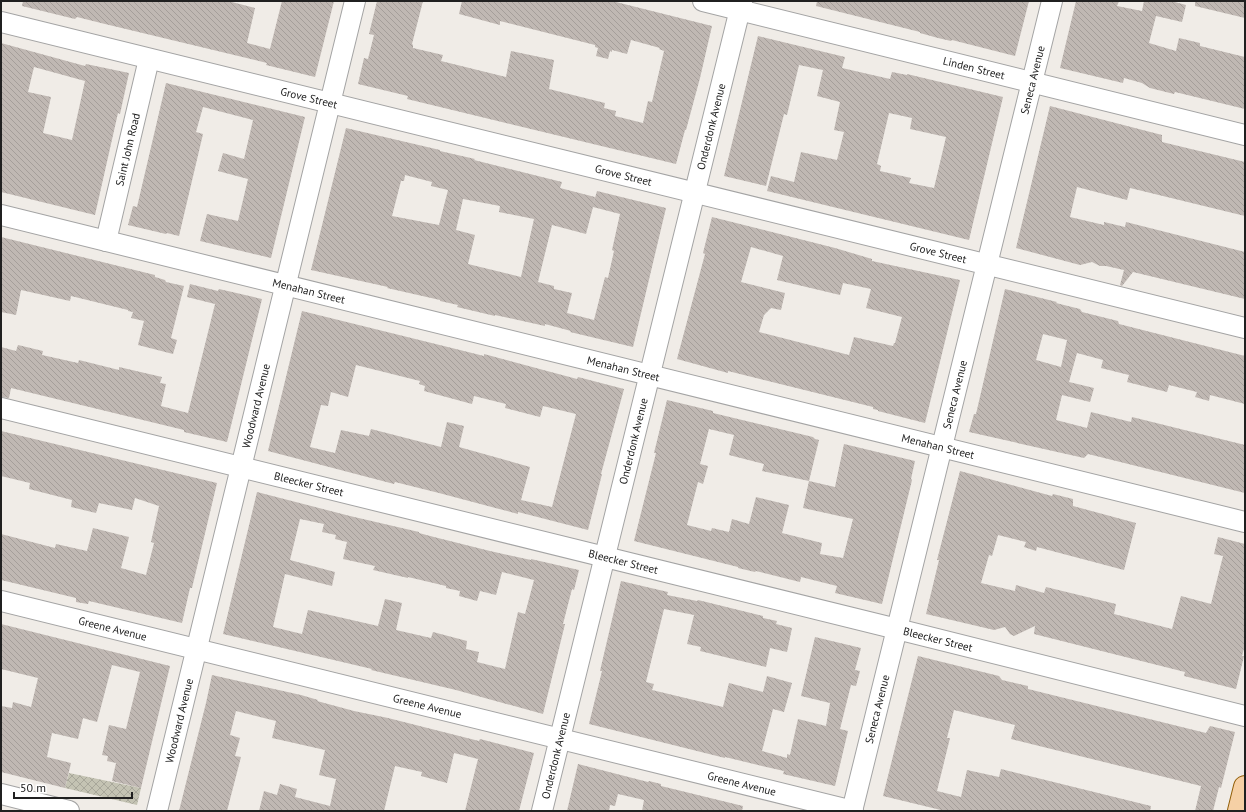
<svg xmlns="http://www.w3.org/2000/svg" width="1246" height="812" viewBox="0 0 1246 812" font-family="'PT Sans',sans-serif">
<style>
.construction{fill:url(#construction-cross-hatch)}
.building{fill:url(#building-back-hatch);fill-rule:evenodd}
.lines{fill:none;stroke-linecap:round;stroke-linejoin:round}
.minor-casing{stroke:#a4a4a4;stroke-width:22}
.major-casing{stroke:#925f09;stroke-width:24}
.minor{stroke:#fff;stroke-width:20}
.major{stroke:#f6d0a5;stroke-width:22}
.labels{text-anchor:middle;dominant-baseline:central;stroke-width:3;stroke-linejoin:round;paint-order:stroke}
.street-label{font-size:11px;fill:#202020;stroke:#fff}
</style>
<defs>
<pattern id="construction-cross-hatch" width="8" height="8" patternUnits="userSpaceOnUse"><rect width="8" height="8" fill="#c4c3b3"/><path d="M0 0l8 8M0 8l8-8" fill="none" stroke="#a8a79a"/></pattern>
<pattern id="building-back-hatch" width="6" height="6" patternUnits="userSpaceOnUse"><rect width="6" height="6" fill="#c0b8b3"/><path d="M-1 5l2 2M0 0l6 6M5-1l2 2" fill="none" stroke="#a59e9a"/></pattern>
</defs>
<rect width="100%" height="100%" fill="#f0ece7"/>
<path class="construction" d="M69,773L141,788L137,805L65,788Z"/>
<g class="building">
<path d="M23,1H228L255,8L247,43L270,49L282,1H334L315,77L266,65L267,63L105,24L77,17L75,19L22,6Z"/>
<path d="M377,1H423L412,44L413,45V48L443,55L441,61L506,77L511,51L554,60L549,89L605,103L604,108L616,111L615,116L643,123L648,101L652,102L664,51L659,49L660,48L631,40L627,54L612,50V52L610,51L608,59L596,56L598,48L595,47V45L500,21V25L459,14L462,1H612L712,26L700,78L686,130H685L676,164L407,99L408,96L358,84L364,58L368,59L374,35L369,34Z"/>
<path d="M817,1H1029L1015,56L952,40L951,41L938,38L920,33V32L816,6Z"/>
<path d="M1076,1H1119L1117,6L1142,11L1144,1H1171L1186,5L1182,22L1156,16L1149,43L1176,51L1179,38L1200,43V46L1245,57V109L1175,92L1174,94L1150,88L1142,83L1124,78L1123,83L1060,68Z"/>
<path d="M1195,1H1245V18L1195,6Z"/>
<path d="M758,36L845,57L842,68L890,79L892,72L907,75V74L1003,97L969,240L767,191L771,176L794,182L801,152L837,160L844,132L834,130L840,102L817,96L823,70L799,65L787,115L784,114L766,186L724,176ZM889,113L912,118L910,129L946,137L934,188L909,183L911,178L880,171L881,166L877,164Z"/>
<path d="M1,43L85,66L86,64L129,73L120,114L118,113L95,215L1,192ZM34,67L85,81L72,140L43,133L51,97L28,92Z"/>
<path d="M166,83L305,117L271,258L200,241L207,214L238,221L248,179L218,171L223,153L244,159L253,120L203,107L196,132L203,134L179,236L167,233L166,234L128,225L133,206L137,207Z"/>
<path d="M1050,106L1162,135V142L1245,162V216L1130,188L1127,200L1077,187L1070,217L1104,225V222L1125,227L1126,222L1245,252V299L1133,272L1122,286L1120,285L1124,270L1106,266H1100L1092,262L1080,265L1016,248Z"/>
<path d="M346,128L440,150V151L475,159L474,160L562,182L560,188L595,197L593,205L597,191L666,208L633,347L570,332L571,331L545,324V326L495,315V316L457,307L458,305L440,301V300L387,288L388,287L311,270ZM405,175L432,182L431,186L448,190L439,225L392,216L401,181H404ZM463,199L500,206L499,212L534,219L521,277L468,264L475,235L456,230ZM593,207L620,214L612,250L614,251L608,278L605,277L594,320L567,313L572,293L554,289V286L538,282L552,225L586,234Z"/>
<path d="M712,217L835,248L872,259V261L960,280L925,423L878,411V410L873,409V407L728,371V373L677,359L705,254L703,253ZM751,247L783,256L777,280L840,295L843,283L871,289L866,308L902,317L895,343H894L893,346L854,337L849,355L759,332L764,315L771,308L781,310L785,293L741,282Z"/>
<path d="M1,237L155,275V277L165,280L166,282L184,286L171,338L177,340L173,354L138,345L144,321L131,318L133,312L128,311V310L71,296L70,301L21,290L16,315L1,312Z"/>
<path d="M190,284L218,291L219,289L262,299L227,442L184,432V430L11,388L9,398L1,397V347L16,351L18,345L43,351L42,355L78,363L79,360L119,370V367L162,377L160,383L166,384L161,406L188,413L215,304L187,297Z"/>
<path d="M1005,289L1057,302L1056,303L1080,309L1082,312L1118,321L1119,324L1245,356V404L1210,395L1209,401L1195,397L1197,392L1169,385L1167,392L1127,382L1129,375L1101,368L1103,360L1077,353L1069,382L1094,388L1090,402L1062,395L1056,420L1087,428L1091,412L1131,422L1132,417L1245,445V493L1088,454L1084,458L969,432L974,414H976ZM1043,334L1067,340L1061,367L1036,360Z"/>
<path d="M302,311L464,351L484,356V354L577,379L578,377L624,389L601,474H602L588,530L518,512V514L439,493L395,482L394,484L268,451ZM356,365L420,381L419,384L425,386L424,391L472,404L474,396L506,404L505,408L540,417L543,406L576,414L552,507L521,500L530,467L459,447L464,426L447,422L441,447L371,429L369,436L341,430L335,453L310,447L321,405L328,406L331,392L348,397Z"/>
<path d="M667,400L713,411V413L813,437L815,439L819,440L809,481L835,487L844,444L915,461L911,479L912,480L882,604L835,593L837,586L801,577L800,582L756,571L755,572L738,568V567L634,541L656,453H654ZM709,429L734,435L729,455L764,464L762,471L809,481L803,508L853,519L843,558L820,554L822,543L782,533L789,505L756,497L749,524L732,519L729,532L712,528L711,531L687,525L698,482L703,484L708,466L700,464Z"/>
<path d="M1,431L217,483L192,588H190L182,623L89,601L88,604L76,602V598L1,580V534L55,548L56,544L87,551L93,528L129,537L121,568L146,575L154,543L151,542L159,506L135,498L132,510L99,503L96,513L71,507L72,500L29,489L30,483L1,476Z"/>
<path d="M960,471L1052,496L1053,494L1073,499V506L1136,523L1124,570L1037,547L1036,551L1024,547L1026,542L998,535L992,556L989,555L981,583L1015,591L1016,585L1044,593L1046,587L1116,604L1114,614L1172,629L1181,596L1211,604L1223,556L1214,554L1218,537L1245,544V645L1242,656H1244L1236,689L1184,676L1185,672L1034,634L1035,626L1014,636L1010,634L1005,627L994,630L926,614L939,560H937Z"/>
<path d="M257,492L350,516L419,532V533L434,537L490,551L531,560V559L579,570L574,590L572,589L563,624H565L543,714L456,690L371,670L372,669L223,634ZM300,519L324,524L322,532L336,535L335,539L347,542L343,559L375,566L373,570L408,578V577L446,586V588L460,591L459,596L477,601L480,591L496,595L502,572L534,580L525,614L518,612L505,669L477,662L479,652L466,649L467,641L433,632L431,638L396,630L402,603L385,599L378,626L308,610L302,634L273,627L285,574L332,586L335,572L290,560Z"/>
<path d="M621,581L668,592L667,595L697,601L698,600L763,616V618L777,621L776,624L792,628L787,652L770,648L766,667L700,651L701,647L687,644L694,615L664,609L646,682L654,684L652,690L723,707L729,683L763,692L767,676L792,683L784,712L773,709L762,751L787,758V754L790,755L798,719L826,726L830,703L801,696L815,637L861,648L855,670L860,671L856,686L851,685L840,729L848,731L835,786L783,774L784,771L758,765L725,757V758L589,724L602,671H600Z"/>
<path d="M1,624L170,666L141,788L112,781L116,763L107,761L108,756L102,755L109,725L126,729L140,672L112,665L97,722L83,718L78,739L52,733L47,757L71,763L65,788L1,772V706L12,708L13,702L31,707L38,678L1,669Z"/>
<path d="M918,656L999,676L1002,680L1028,686V689L1206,733L1210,726L1235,732L1221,788L1219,787L1213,811H1195L1201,786L1011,739L1015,725L954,710L947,738H950L937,791L961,797L967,770L999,777L1001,769L1151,806L1150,811H945L883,796Z"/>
<path d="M212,675L301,695L318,700L317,701L354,711L388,718L479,741L480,739L534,753L519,811H465L478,759L454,753L447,783L421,776L422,772L395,766L384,811H259L264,791L277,795L280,784L297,789L295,797L330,806L336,779L319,775L325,750L272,738L276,721L236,711L230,735L240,738L235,756L241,757L227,811H179L206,703Z"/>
<path d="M578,764L648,782L649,781L661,784V786L743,806L742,811H642L644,800L618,794L615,806L610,805L609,811H567Z"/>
</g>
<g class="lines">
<defs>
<g id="minor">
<path id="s1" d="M703,1L1245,135"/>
<path id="s2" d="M1,22L1245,328"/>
<path id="s3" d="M1,215L1245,522"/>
<path id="s4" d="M106,241L149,59"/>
<path id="s5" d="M1,408L897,629L1245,716"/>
<path id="s6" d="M1,601L853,811"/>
<path d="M1,794L69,811"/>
<path id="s7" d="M157,811L355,1"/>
<path id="s8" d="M542,811L742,1"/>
<path id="s9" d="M852,811L1052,1"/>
</g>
<path id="major" d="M1239,811L1245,787"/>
</defs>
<use href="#minor" class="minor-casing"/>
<use href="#major" class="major-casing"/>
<use href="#minor" class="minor"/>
<use href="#major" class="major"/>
</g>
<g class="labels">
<g class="street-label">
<text stroke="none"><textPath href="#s1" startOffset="279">Linden Street</textPath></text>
<text stroke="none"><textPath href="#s9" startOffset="753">Seneca Avenue</textPath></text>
<text stroke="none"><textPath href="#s2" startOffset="317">Grove Street</textPath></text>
<text stroke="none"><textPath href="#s8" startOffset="705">Onderdonk Avenue</textPath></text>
<text stroke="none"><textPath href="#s4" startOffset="94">Saint John Road</textPath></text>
<text stroke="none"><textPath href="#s2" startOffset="641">Grove Street</textPath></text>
<text stroke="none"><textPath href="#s2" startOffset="965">Grove Street</textPath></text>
<text stroke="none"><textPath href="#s3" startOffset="317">Menahan Street</textPath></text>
<text stroke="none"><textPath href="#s3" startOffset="641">Menahan Street</textPath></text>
<text stroke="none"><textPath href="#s9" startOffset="429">Seneca Avenue</textPath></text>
<text stroke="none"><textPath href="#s7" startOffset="417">Woodward Avenue</textPath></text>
<text stroke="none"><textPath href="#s8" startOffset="381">Onderdonk Avenue</textPath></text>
<text stroke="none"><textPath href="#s3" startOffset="965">Menahan Street</textPath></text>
<text stroke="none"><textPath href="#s5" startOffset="317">Bleecker Street</textPath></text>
<text stroke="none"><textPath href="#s5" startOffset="641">Bleecker Street</textPath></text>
<text stroke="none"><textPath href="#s6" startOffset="115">Greene Avenue</textPath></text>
<text stroke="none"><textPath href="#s5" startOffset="965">Bleecker Street</textPath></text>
<text stroke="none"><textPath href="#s6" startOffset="439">Greene Avenue</textPath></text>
<text stroke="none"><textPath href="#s9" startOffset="105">Seneca Avenue</textPath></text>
<text stroke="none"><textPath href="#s7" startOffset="93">Woodward Avenue</textPath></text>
<text stroke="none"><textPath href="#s8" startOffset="57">Onderdonk Avenue</textPath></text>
<text stroke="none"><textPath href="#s6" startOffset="763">Greene Avenue</textPath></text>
</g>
</g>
<rect width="1246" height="812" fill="none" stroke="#202020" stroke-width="4"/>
<path d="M14 792v6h118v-6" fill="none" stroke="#202020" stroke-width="2"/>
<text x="20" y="792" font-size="12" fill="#202020" stroke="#ffffff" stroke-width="3" paint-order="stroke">50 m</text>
</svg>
